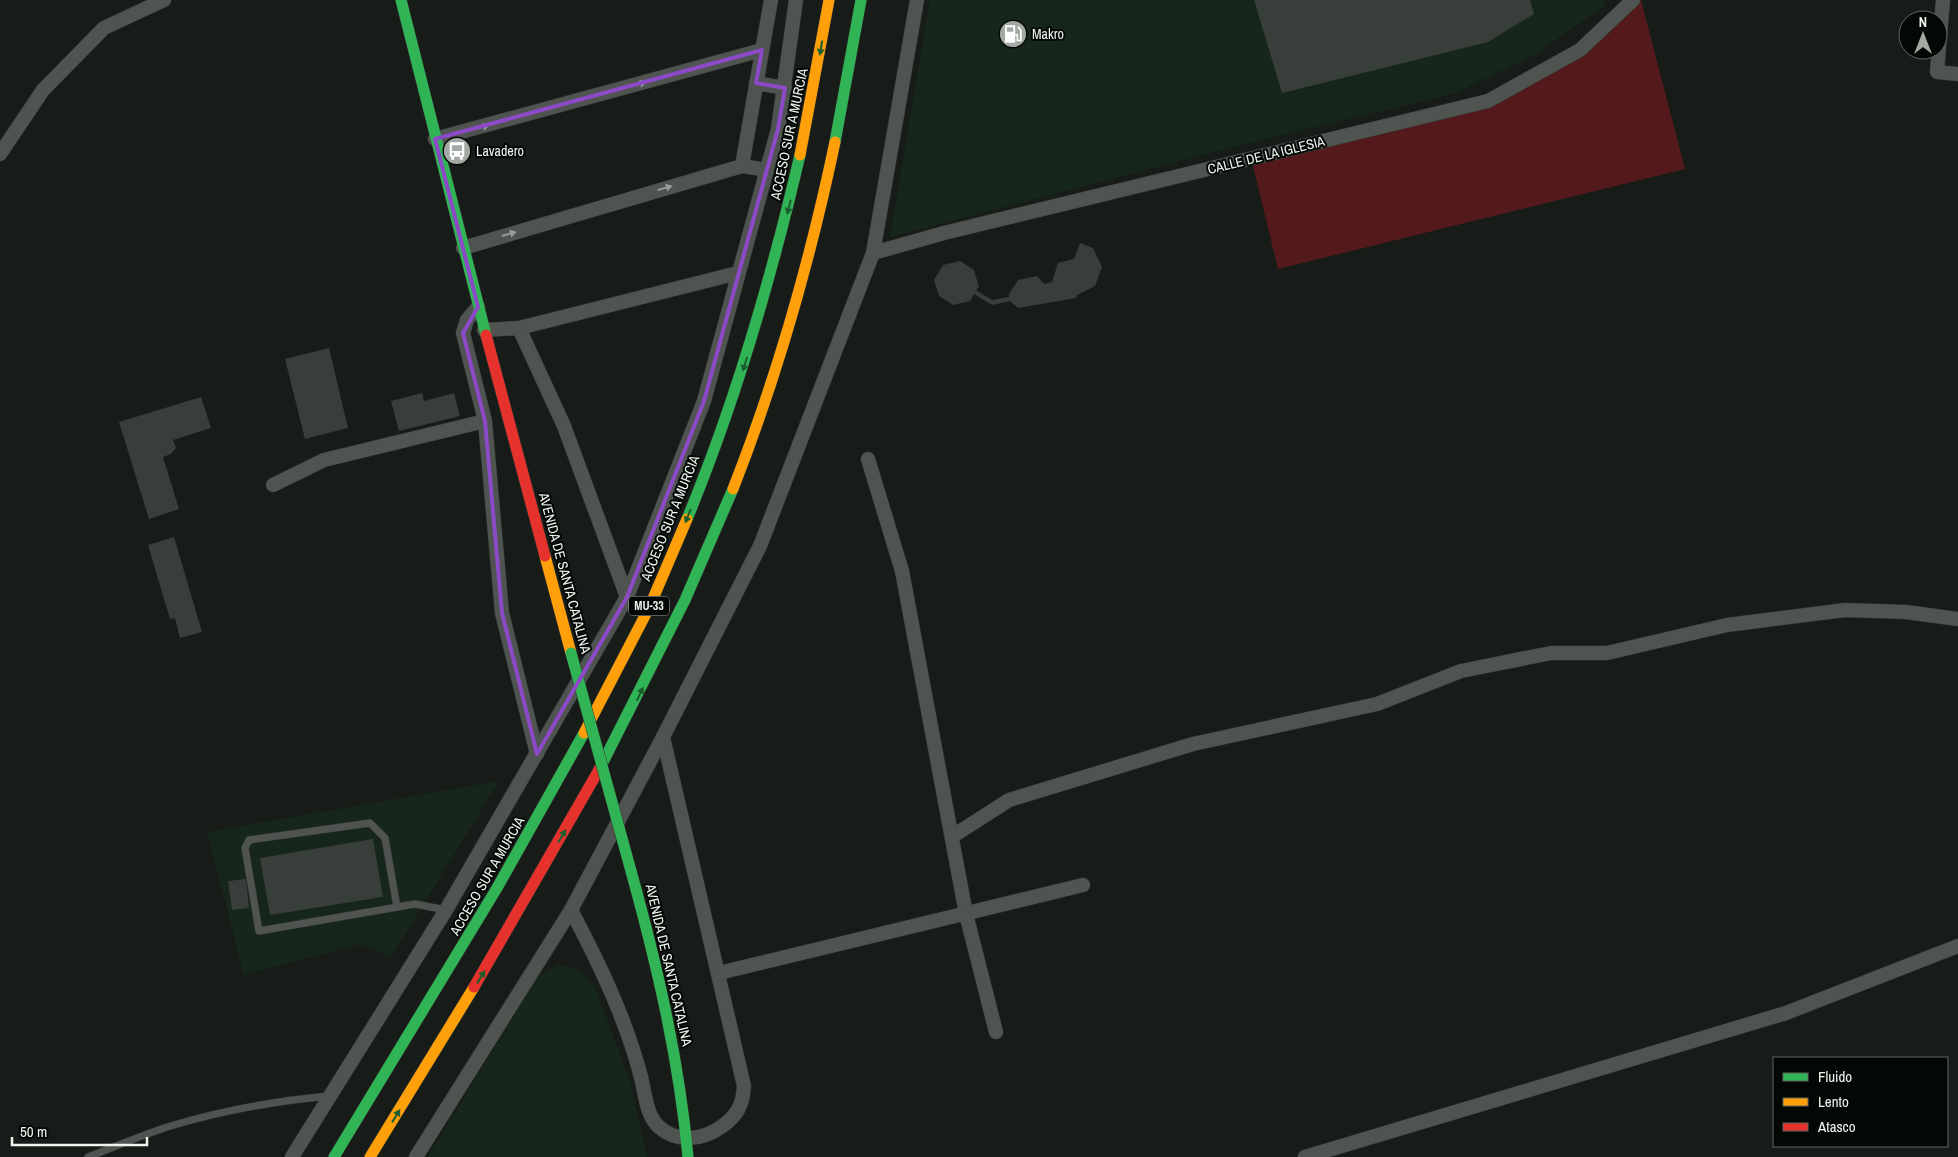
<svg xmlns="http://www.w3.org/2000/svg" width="1958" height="1157" viewBox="0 0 1958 1157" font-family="'Archivo Narrow',sans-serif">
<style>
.built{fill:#17261b}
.green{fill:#541a1b}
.building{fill:#383e39}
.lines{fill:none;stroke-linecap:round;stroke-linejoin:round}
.lane-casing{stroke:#313532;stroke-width:8}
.street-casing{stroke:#313532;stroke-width:15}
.fast-casing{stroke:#313532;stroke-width:12}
.slow-casing{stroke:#313532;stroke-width:12}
.jam-casing{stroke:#313532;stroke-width:12}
.lane{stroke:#4f5450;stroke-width:7}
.street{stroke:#4f5450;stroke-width:14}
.fast{stroke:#30b455;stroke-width:11}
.slow{stroke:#ff9f0a;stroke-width:11}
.jam{stroke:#e5322d;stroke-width:11}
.fast-bridge-casing{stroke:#313532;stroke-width:12;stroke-linecap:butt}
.fast-bridge{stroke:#30b455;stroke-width:11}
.oneway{fill:#1a5e2d}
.oneway2{fill:#979d98}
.marked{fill:none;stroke:#8c4ac6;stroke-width:4;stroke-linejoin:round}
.labels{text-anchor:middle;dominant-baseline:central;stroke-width:4;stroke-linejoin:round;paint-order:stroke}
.shield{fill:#040805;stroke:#a8afaa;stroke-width:1}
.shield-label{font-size:12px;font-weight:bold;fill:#eef6f0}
.poi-label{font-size:14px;fill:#eef6f0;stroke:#040805;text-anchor:start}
.street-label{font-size:14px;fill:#eef6f0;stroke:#040805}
</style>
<rect width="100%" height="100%" fill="#171c18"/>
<g class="built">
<path d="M930,0H1605L1602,7L1536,54L1455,93L1218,151L890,237Z"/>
<path d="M499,781L391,957L360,944L244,975L207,832Z"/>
<path d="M559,964L582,971L595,987L630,1081L647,1157H428L539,975Z"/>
</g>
<path class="green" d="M1633,0H1641L1685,169L1278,269L1251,158L1488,101L1580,50Z"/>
<g class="building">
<path d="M1254,0H1530L1534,14L1488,42L1282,93Z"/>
<path d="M1080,243L1093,248L1102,267L1095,286L1077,295L1076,298L1018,308L1010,301L992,305L974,294L970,301L953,305L939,296L934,280L943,265L960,261L974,270L979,287L976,290L992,300L1009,297V294L1018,280L1037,276L1044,284L1052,282L1058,263L1074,259Z"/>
<path d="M329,348L348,428L305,439L285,359Z"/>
<path d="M422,393L424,401L454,393L460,416L399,431L391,401Z"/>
<path d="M201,397L211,428L173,440L176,448L171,454L163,457L179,509L149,519L119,422Z"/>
<path d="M174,537L202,632L180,638L175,618L170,619L148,545Z"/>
<path d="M373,839L383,897L270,915L260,858Z"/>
<path d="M246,879L249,908L232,910L228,881Z"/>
</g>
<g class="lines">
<defs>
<g id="lane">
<path d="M397,907L385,838L370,823L249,840L245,848L259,931L415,904L446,910"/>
<path d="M88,1157C114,1147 140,1136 167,1127C220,1111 274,1101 329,1096"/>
</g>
<g id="street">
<path d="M1943,0L1937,72L1958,74"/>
<path d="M756,83L785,88"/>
<path d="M435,139L762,50"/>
<path d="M0,154L43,90L104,28L164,0"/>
<path d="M767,170L742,166L771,0"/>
<path d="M463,248L742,166"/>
<path d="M873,253L944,233L1488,101L1580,50L1633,0"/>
<path d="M478,307L467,320L463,333L485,421L502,613L537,754"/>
<path d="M519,328L738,273"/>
<path d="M484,330L519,328L564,426L627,597"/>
<path d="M868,459L902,571L966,914L996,1032"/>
<path d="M273,485L324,460L485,421"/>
<path d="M953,836L1009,800L1193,744L1377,704L1461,671L1551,653H1607L1727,625L1845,610L1906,612L1958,619"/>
<path d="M571,910C599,963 626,1019 641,1077C645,1093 646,1115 659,1127C677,1143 703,1140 721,1127C737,1116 743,1105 744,1086L663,737"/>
<path d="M719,973L1083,885"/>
<path d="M292,1157L446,910L627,597L704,401L778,129L796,0"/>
<path d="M416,1157L571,910L663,737L760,546L873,253L917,0"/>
<path d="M1305,1157L1786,1013L1958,946"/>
</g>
<g id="fast">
<path d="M401,0L486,335"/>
<path d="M835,142L861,0"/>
<path d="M687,519C736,401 771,279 800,155"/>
<path d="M600,768L685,600L733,489"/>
<path d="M631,871C657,965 679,1059 688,1157"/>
<path d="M334,1157L497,888L584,733"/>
</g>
<g id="slow">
<path d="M800,155L829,0"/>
<path d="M733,489C777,377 810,261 835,142"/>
<path d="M545,556L571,653"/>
<path d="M584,733L649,608L687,519"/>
<path d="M370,1157L474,987"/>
</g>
<g id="jam">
<path d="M486,335L545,556"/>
<path d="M474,987L600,768"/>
</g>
</defs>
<use href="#lane" class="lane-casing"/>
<use href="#street" class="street-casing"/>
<use href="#fast" class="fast-casing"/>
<use href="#slow" class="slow-casing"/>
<use href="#jam" class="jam-casing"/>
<use href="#lane" class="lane"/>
<use href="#street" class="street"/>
<use href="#fast" class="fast"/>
<use href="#slow" class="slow"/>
<use href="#jam" class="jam"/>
<defs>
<path id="fast-bridge" d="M571,653L631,871"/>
</defs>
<use href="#fast-bridge" class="fast-bridge-casing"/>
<use href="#fast-bridge" class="fast-bridge"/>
</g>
<defs><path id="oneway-solid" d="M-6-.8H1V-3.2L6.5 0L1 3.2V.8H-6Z" transform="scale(1.25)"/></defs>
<g class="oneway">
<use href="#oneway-solid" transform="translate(821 48) rotate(99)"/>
<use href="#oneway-solid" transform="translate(789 207) rotate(104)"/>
<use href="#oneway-solid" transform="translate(745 364) rotate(108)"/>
<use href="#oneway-solid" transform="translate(688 516) rotate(112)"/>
<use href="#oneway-solid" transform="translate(640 694) rotate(-64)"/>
<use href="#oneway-solid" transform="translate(562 836) rotate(-60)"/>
<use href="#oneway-solid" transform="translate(481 977) rotate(-58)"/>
<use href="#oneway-solid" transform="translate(396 1116) rotate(-58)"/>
</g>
<g class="oneway2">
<use href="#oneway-solid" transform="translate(639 84) rotate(-15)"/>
<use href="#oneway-solid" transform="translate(482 127) rotate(-15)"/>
<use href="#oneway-solid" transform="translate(665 188) rotate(-16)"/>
<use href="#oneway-solid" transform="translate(509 234) rotate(-16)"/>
</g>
<path class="marked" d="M762,50L756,83L785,88L778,129L704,401L627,597L537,754L502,613L485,421L463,333L478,307L435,139Z"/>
<defs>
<symbol id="fuel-disc" viewBox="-11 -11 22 22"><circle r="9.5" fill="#a3aaa4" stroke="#040805"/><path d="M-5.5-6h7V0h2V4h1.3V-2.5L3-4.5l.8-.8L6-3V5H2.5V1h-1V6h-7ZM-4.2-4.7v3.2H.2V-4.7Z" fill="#fff"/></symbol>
<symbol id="bus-disc" viewBox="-11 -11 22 22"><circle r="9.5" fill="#a3aaa4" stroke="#040805"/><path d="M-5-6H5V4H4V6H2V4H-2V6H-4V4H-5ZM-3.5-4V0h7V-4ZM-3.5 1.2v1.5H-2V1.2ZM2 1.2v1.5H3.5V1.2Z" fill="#fff"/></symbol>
</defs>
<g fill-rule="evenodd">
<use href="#fuel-disc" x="997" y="18" width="32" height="32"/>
<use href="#bus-disc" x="441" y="135" width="32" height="32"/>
</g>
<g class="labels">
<rect class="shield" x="629" y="596.5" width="40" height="19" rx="4"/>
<g class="shield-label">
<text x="649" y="606">MU-33</text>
</g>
<g class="poi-label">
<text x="1032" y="34">Makro</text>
<text x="476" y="151">Lavadero</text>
</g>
<g class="street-label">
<text transform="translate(789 134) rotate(-78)">ACCESO SUR A MURCIA</text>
<text transform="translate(1266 155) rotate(-14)">CALLE DE LA IGLESIA</text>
<text transform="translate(670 518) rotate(-68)">ACCESO SUR A MURCIA</text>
<text transform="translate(565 573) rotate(75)">AVENIDA DE SANTA CATALINA</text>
<text transform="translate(487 876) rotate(-60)">ACCESO SUR A MURCIA</text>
<text transform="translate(669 965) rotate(77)">AVENIDA DE SANTA CATALINA</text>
</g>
</g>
<rect x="1773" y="1057" width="175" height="90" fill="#040805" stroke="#626763"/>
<rect x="1783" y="1073" width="25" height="8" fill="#30b455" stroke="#626763"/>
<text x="1818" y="1082" font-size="15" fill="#eef6f0">Fluido</text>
<rect x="1783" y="1098" width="25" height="8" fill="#ff9f0a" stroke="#626763"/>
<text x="1818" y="1107" font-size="15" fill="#eef6f0">Lento</text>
<rect x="1783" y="1123" width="25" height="8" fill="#e5322d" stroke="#626763"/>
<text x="1818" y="1132" font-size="15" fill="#eef6f0">Atasco</text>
<g transform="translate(1923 35)"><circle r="24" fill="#040805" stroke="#626763"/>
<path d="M0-4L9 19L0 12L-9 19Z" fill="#a3aaa4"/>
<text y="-8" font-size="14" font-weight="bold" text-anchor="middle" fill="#eef6f0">N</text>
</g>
<path d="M12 1137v8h135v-8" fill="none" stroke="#eef6f0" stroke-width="2.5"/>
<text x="20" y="1137" font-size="15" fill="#eef6f0" stroke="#040805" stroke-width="4" paint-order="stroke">50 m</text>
</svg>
